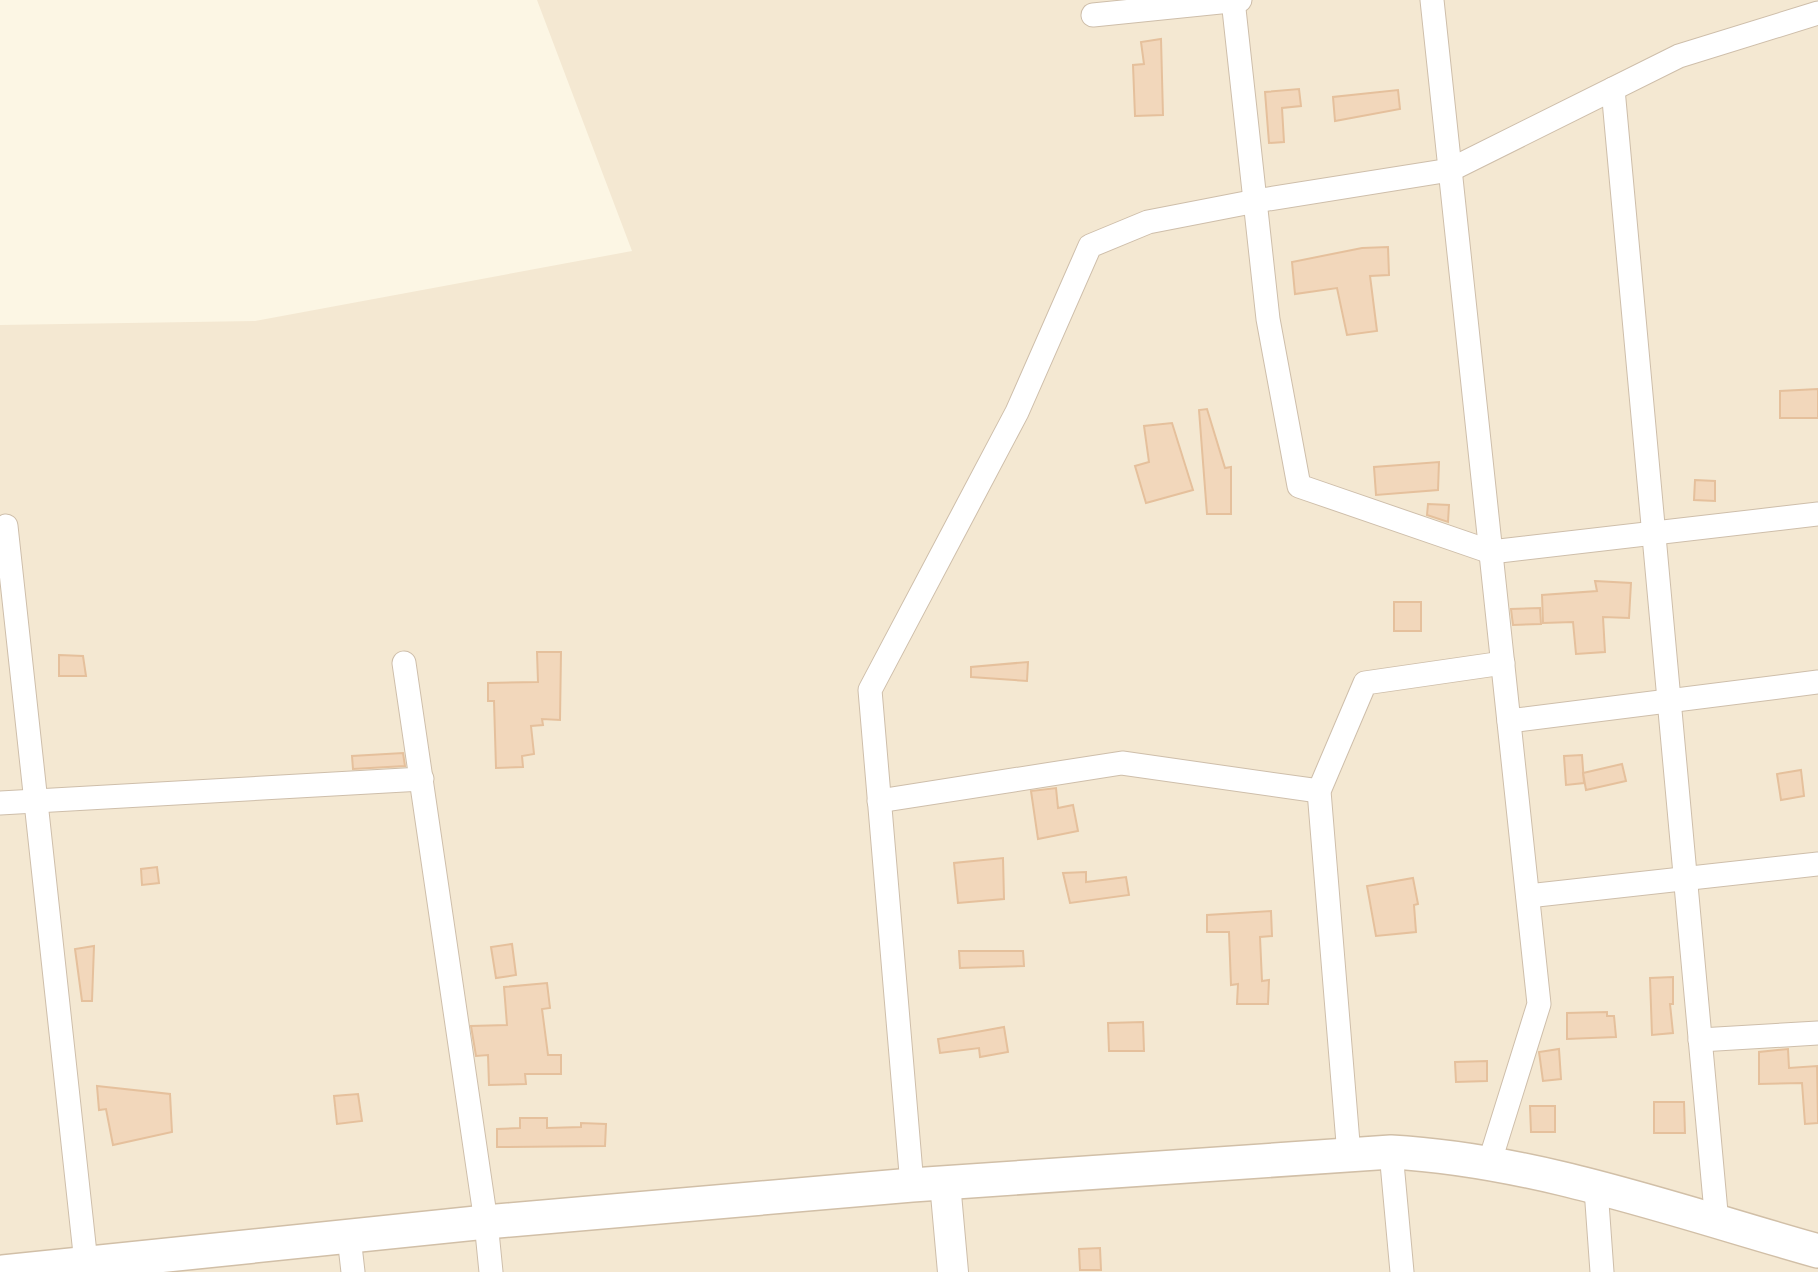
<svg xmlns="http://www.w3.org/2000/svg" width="1818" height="1272" viewBox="0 0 1818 1272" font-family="'Fira Sans',sans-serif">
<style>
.residential{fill:#f4e8d2}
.building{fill:#f2d7bb;stroke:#e5c09c;stroke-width:2}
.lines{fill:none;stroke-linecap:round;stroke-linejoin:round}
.minor-casing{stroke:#cebeaa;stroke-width:25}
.tertiary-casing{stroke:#cebeaa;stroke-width:32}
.secondary-casing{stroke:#d1bfa7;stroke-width:36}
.minor{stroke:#fff;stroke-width:23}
.tertiary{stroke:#fff;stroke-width:30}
.secondary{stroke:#fff;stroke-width:33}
</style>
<rect width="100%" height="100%" fill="#fcf6e4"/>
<path class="residential" d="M537,0H1818V1272H0V325L255,321L632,251Z"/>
<g class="building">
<path d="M1161,39L1163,115L1135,116L1133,65L1144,64L1141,42Z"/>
<path d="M1299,89L1301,106L1282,108L1284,142L1269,143L1265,92Z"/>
<path d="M1398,90L1400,109L1335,121L1333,97Z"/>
<path d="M1388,247L1389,275L1370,276L1377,331L1347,335L1337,288L1295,294L1292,262L1362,248Z"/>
<path d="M1818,389V418H1780V391Z"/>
<path d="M1207,409L1225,468L1231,467V514H1207L1199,410Z"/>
<path d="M1172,423L1193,490L1146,503L1135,466L1149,462L1144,426Z"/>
<path d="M1439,462L1438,490L1376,495L1374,467Z"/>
<path d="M1695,480L1715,481V501L1694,500Z"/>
<path d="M1428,504L1449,505L1448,522L1427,515Z"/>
<path d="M1595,581L1631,583L1629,618L1603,617L1605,652L1576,654L1573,622L1543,623L1542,595L1597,591Z"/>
<rect x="1394" y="602" width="27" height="29"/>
<path d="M1540,608L1541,624L1513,625L1511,609Z"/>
<path d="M537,652H561L560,720L542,719L543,725L531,726L534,754L522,756L523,767L496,768L494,701H488V683L538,682Z"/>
<path d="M59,655L83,656L86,676H59Z"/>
<path d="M1028,662L1027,681L971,677V667Z"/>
<path d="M403,753L405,766L353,769L352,756Z"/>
<path d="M1582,755L1584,783L1566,785L1564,756Z"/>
<path d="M1622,764L1626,781L1586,790L1583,773Z"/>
<path d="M1801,770L1804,796L1781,800L1777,774Z"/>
<path d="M1056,788L1058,808L1073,805L1078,831L1038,839L1031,791Z"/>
<path d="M1003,858L1004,899L958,903L954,863Z"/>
<path d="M157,867L159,883L142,885L141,869Z"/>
<path d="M1086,872V882L1126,877L1129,895L1070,903L1063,873Z"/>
<path d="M1413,878L1418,904L1414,905L1416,932L1376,936L1367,886Z"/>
<path d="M1271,911L1272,936L1260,937L1262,981L1269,980L1268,1004H1237L1238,984L1231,985L1229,932H1207V915Z"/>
<path d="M512,944L516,975L496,978L491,947Z"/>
<path d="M94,946L92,1001H82L75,949Z"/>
<path d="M959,951H1023L1024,966L960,968Z"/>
<path d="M1673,977V1004H1670L1673,1033L1652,1035L1650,978Z"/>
<path d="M547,983L550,1008L542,1009L548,1055H561V1074H525L526,1084L489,1085L488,1055L476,1056L471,1026L507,1025L504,987Z"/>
<path d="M1607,1012V1016H1614L1616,1037L1567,1039V1013Z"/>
<path d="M1143,1022L1144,1051H1109L1108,1023Z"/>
<path d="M1004,1027L1008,1052L980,1057L979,1048L940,1053L938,1039Z"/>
<path d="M1559,1049L1561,1079L1543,1081L1539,1052Z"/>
<path d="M1788,1049L1789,1068L1817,1066L1818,1123L1805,1124L1802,1083L1759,1084V1052Z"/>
<path d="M1487,1061V1081L1456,1082L1455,1062Z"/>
<path d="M97,1086L170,1094L172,1132L113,1145L106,1109L99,1110Z"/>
<path d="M358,1094L362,1121L337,1124L334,1096Z"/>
<path d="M1654,1102H1684L1685,1133H1654Z"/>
<path d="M1530,1106H1555V1132H1531Z"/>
<path d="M520,1118H547V1128L581,1127V1123L606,1124L605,1146L497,1147V1129L520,1128Z"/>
<path d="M1100,1248L1101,1270H1080L1079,1249Z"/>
</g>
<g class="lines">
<defs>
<g id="minor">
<path d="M1233,0L1268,319L1299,486L1491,552L1818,514"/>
<path d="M1432,0L1539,1004L1489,1164"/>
<path d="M1093,15L1240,0"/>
<path d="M1613,89L1717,1223"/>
<path d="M6,526L87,1272"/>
<path d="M404,663L486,1222L491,1272"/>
<path d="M1509,721L1818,682"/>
<path d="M879,801L1122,763L1319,791"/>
<path d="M0,803L422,779"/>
<path d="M1528,896L1818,864"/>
<path d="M1700,1040L1818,1033"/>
<path d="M1391,1152L1402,1272"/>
<path d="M1349,1155L1319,791L1365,683L1503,663"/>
<path d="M912,1185L870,690L1017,412L1090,246L1148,222L1256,201L1450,170L1679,56L1818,13"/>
<path d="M1596,1189L1602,1272"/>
<path d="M349,1237L353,1272"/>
</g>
<path id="tertiary" d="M945,1183L953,1272"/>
<path id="secondary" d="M3,1272L486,1222L912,1185L1391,1152C1536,1160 1679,1212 1818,1251"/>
</defs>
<use href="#minor" class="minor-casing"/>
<use href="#tertiary" class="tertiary-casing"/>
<use href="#secondary" class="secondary-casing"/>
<use href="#minor" class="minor"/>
<use href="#tertiary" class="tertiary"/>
<use href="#secondary" class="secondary"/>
</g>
</svg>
